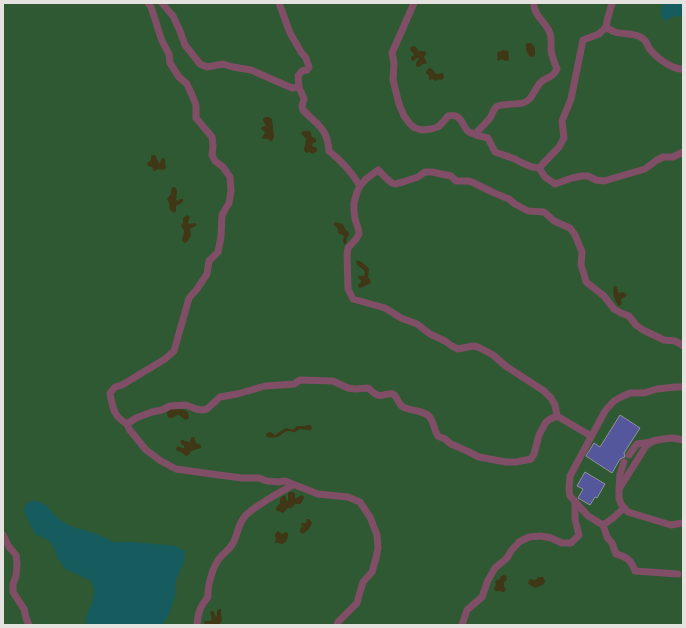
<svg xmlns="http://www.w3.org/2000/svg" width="686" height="628" viewBox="0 0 686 628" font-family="Quicksand,sans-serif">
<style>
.green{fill:#2f5932}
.sand{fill:#3f3716}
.water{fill:#165c5f}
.building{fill:#54579c;stroke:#929298}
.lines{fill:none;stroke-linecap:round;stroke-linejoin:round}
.minor{stroke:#814e67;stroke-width:7}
</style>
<rect width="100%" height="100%" fill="#312f2b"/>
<rect class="green" x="3" y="3" width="680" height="622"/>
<g class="sand">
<path d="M527,43H531L535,48V55L533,57L529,56L526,50V45Z"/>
<path d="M414,46L417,48L418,51H425L426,54L424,57L427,63L425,64H422L420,67L416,66V63L419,59L418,58H417L415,60L413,61L411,60V57L413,56L414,54L411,51L410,48L411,47Z"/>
<path d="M503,50L508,51L509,58V60L506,61L502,59L498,61L497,59L498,57L497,54L498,52Z"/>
<path d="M430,68L432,69L436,74L443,73L444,78L441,80L439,79L435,81L433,79L429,80V76L426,73L427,70Z"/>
<path d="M265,117H269L272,119L274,137L272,141H270L268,139H263L262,137L265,133L264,131L262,130L261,128L266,125L263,121V119Z"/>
<path d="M303,131H310L312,137L316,139V142L313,143L312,146L317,148V151L313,154L309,152L306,153L304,150L306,139L301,133Z"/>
<path d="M152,155H155L159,163H160L162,158H165V162L166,168L163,170L157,169L155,171H154L152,167L148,166L147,163L151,160V156Z"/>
<path d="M173,187L176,188L177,191L176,200L178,201L180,199H183V202L176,206V211L174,213L170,210L169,203L167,199L171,194V190Z"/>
<path d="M187,215L190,217L188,222L189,224L195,223L197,225L190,229L191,236L187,242L184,243L182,240L184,233V230L182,228L181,225L183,223V218Z"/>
<path d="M335,222L343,224L345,229L349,233V236L347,237L346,244H344L343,241L344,236L338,233V229L334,225Z"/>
<path d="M356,261C360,260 366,265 369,269L368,277L370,280L371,283L360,288L358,287V285L361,282V280L358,278V276H364L365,273L364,270L357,265Z"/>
<path d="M614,286H616C618,288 617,291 619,293L623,292L627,295L625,297L621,299V301L622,302L620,306L618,305C614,299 612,292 614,286Z"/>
<path d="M172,409C179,410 189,407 189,418L185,420L179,415H177L172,418H169L167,414C167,411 169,410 172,409Z"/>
<path d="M308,425H310L312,427L311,430C307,431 305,429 301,429C298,429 298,431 295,432C289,433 294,431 289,431C281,431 282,440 267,437L266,435L267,433C272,431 272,434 276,435C279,431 282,431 286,428L293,430L297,426H305Z"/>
<path d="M192,437H194L196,443L201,445V448L191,451L189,455L186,456L181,452L177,451L176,448L178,446L182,448H184V446L180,442L181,440C185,440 186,442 190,442L191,438Z"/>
<path d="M289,492H292L295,493V498H297L300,496L302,495L304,497L302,502L300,504H295L292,508H288L283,513L276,510V508L280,503V499L284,495L286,497V499L287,501L288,500V494Z"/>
<path d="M307,519H309L312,523L311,525L308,530L303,534L300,532V529L302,527L301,523H306Z"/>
<path d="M278,531L282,534L286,532L288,533C288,538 287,542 282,544L279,543H275L276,539L275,536V534Z"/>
<path d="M504,575L506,576L507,580L504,582V586L506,591L503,592L500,591H495L494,588L496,585L495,581L500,579L501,576Z"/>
<path d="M538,577H543L545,581L544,584C540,585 538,588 535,588L530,585L528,583L529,580L531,579C535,581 536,580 538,577Z"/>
<path d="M219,609H221V615L222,620C219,627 212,625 205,625L204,621H210L212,620L210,612L212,611L214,612L215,615L216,617L217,616V611Z"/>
</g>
<g class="water">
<path d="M663,3H683L682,15L679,17L673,16L668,20L665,21C659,17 660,9 663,3Z"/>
<path d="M35,500L46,505L55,516L68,525L80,529L94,533L114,542H133L175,546L185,551L184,562L176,579L175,597L168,616L162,625H86V616L92,603L94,589L91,581L66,569L59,561L52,544L46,539L35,534L24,512L26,504Z"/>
</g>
<g class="building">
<path d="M620,415L640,428L624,453L625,457L620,459L612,473L592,460L586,456L594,443L600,447Z"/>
<path d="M585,472L605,484L597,498L595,497L590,505L578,498L583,489L577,486Z"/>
</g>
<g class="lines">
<g class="minor">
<path d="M148,3L151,7L162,41L169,54L170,63L179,77L187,84L192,95L196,105V118L212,137L213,146L212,155L215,161L223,167L230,177L231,191L229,203L222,215L221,237L218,252L209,261L207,274L197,289L189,298L174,351L165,359L122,385L115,387L110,393C113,408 113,416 127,424L129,429L146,450L161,461L176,469L219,475L242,478H259L267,481L278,482L285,481L318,494L348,497L360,502L370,517L377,535L378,548L376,558L372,572L363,582L360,592L357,603L338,622L337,625"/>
<path d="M162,3L173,16L180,31L185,45L200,64L207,67L223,64L233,67L251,70L292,88L299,87"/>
<path d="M279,3L290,33L301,52L306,58L309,67L307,70L302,71L298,76L299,87L304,99L302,106L303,110C318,126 327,127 329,151C343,162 351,171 360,186"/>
<path d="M414,3L392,53L394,63L393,80L399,104L404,116L410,124L415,128L422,130L431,129L438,127L443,122L448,116C463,113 461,126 469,132C475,135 482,137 488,138L495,152L515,159L522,163L532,167L539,168L545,177L555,184L572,178L582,176H588L596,180L604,181L645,169L657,160L663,157H673L683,152"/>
<path d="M612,3L607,21L606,27C609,29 612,31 615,32C623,35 635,32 642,38C646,40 647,44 649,48C655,57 673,70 683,69"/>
<path d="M475,134C480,129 485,124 490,118C492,115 493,110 496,107C501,103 516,105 523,103C533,100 534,89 541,82C547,76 551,80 557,69C554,62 552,57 551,50C551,43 552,37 549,31C545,22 532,13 534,3"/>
<path d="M539,168L559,147L564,138L562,121L571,99L583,40L599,34L606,27"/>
<path d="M127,424L136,418L152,412L162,410L170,406L186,405L196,409L202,410L207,409L220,397L237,394L265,386L294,384L300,380L333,381L348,388L355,389L368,388C371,390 374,394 378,395C383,397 389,392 393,394C397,396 398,404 403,407C410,411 427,410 431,419C434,424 434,430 438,436L445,439L451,444L467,451L479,457L506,462H516L531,459L534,454L539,435L546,422L550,419L557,416"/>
<path d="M591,436L557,416L555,405L551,398L544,391L507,367L493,355L478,347L473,346L458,349L452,346L445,341L430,334L417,324L401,318L385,308L353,299L348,289L347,255L348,248L356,239L359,234L358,228L355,219L354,211V203L357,192L360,186L366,179L378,170L387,179L392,183L395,184L403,182L418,177L425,172H432L451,176L456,181H469L474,183L492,192L509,199L515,204L528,211L544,212L554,221L570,228L575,235L582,252L581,265L584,274L586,282L604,296L614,309L621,313L629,316L636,325L643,330L664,340L675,341L681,344L683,346"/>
<path d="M683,440L673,438L663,439L653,441L646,446L619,489V498L621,504L628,512L671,525L683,523"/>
<path d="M629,455L637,444L651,442"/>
<path d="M619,489L620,474L624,462"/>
<path d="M603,525L613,518L624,508"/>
<path d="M3,535L9,547L16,555L17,564L16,576L13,584V592L24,609L26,618L29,625"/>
<path d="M678,574L635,571C631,560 627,557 616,554L612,543L607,537L603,525L588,516L570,496L569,490L570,476L605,411L614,401L621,397L630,393H644L657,389L675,387H683"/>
<path d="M197,625C198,612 200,607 208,597C207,588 212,570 217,562C221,554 230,550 233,543C238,534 238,523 246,515C259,503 277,494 293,485"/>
<path d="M462,625L467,610L482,597L488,580L495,568L507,558L511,551L519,542L529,537L541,536L551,538L562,543H571L579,535L575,519V501"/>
</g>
</g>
<rect width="686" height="628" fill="none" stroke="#e4e3e0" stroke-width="8"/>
</svg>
